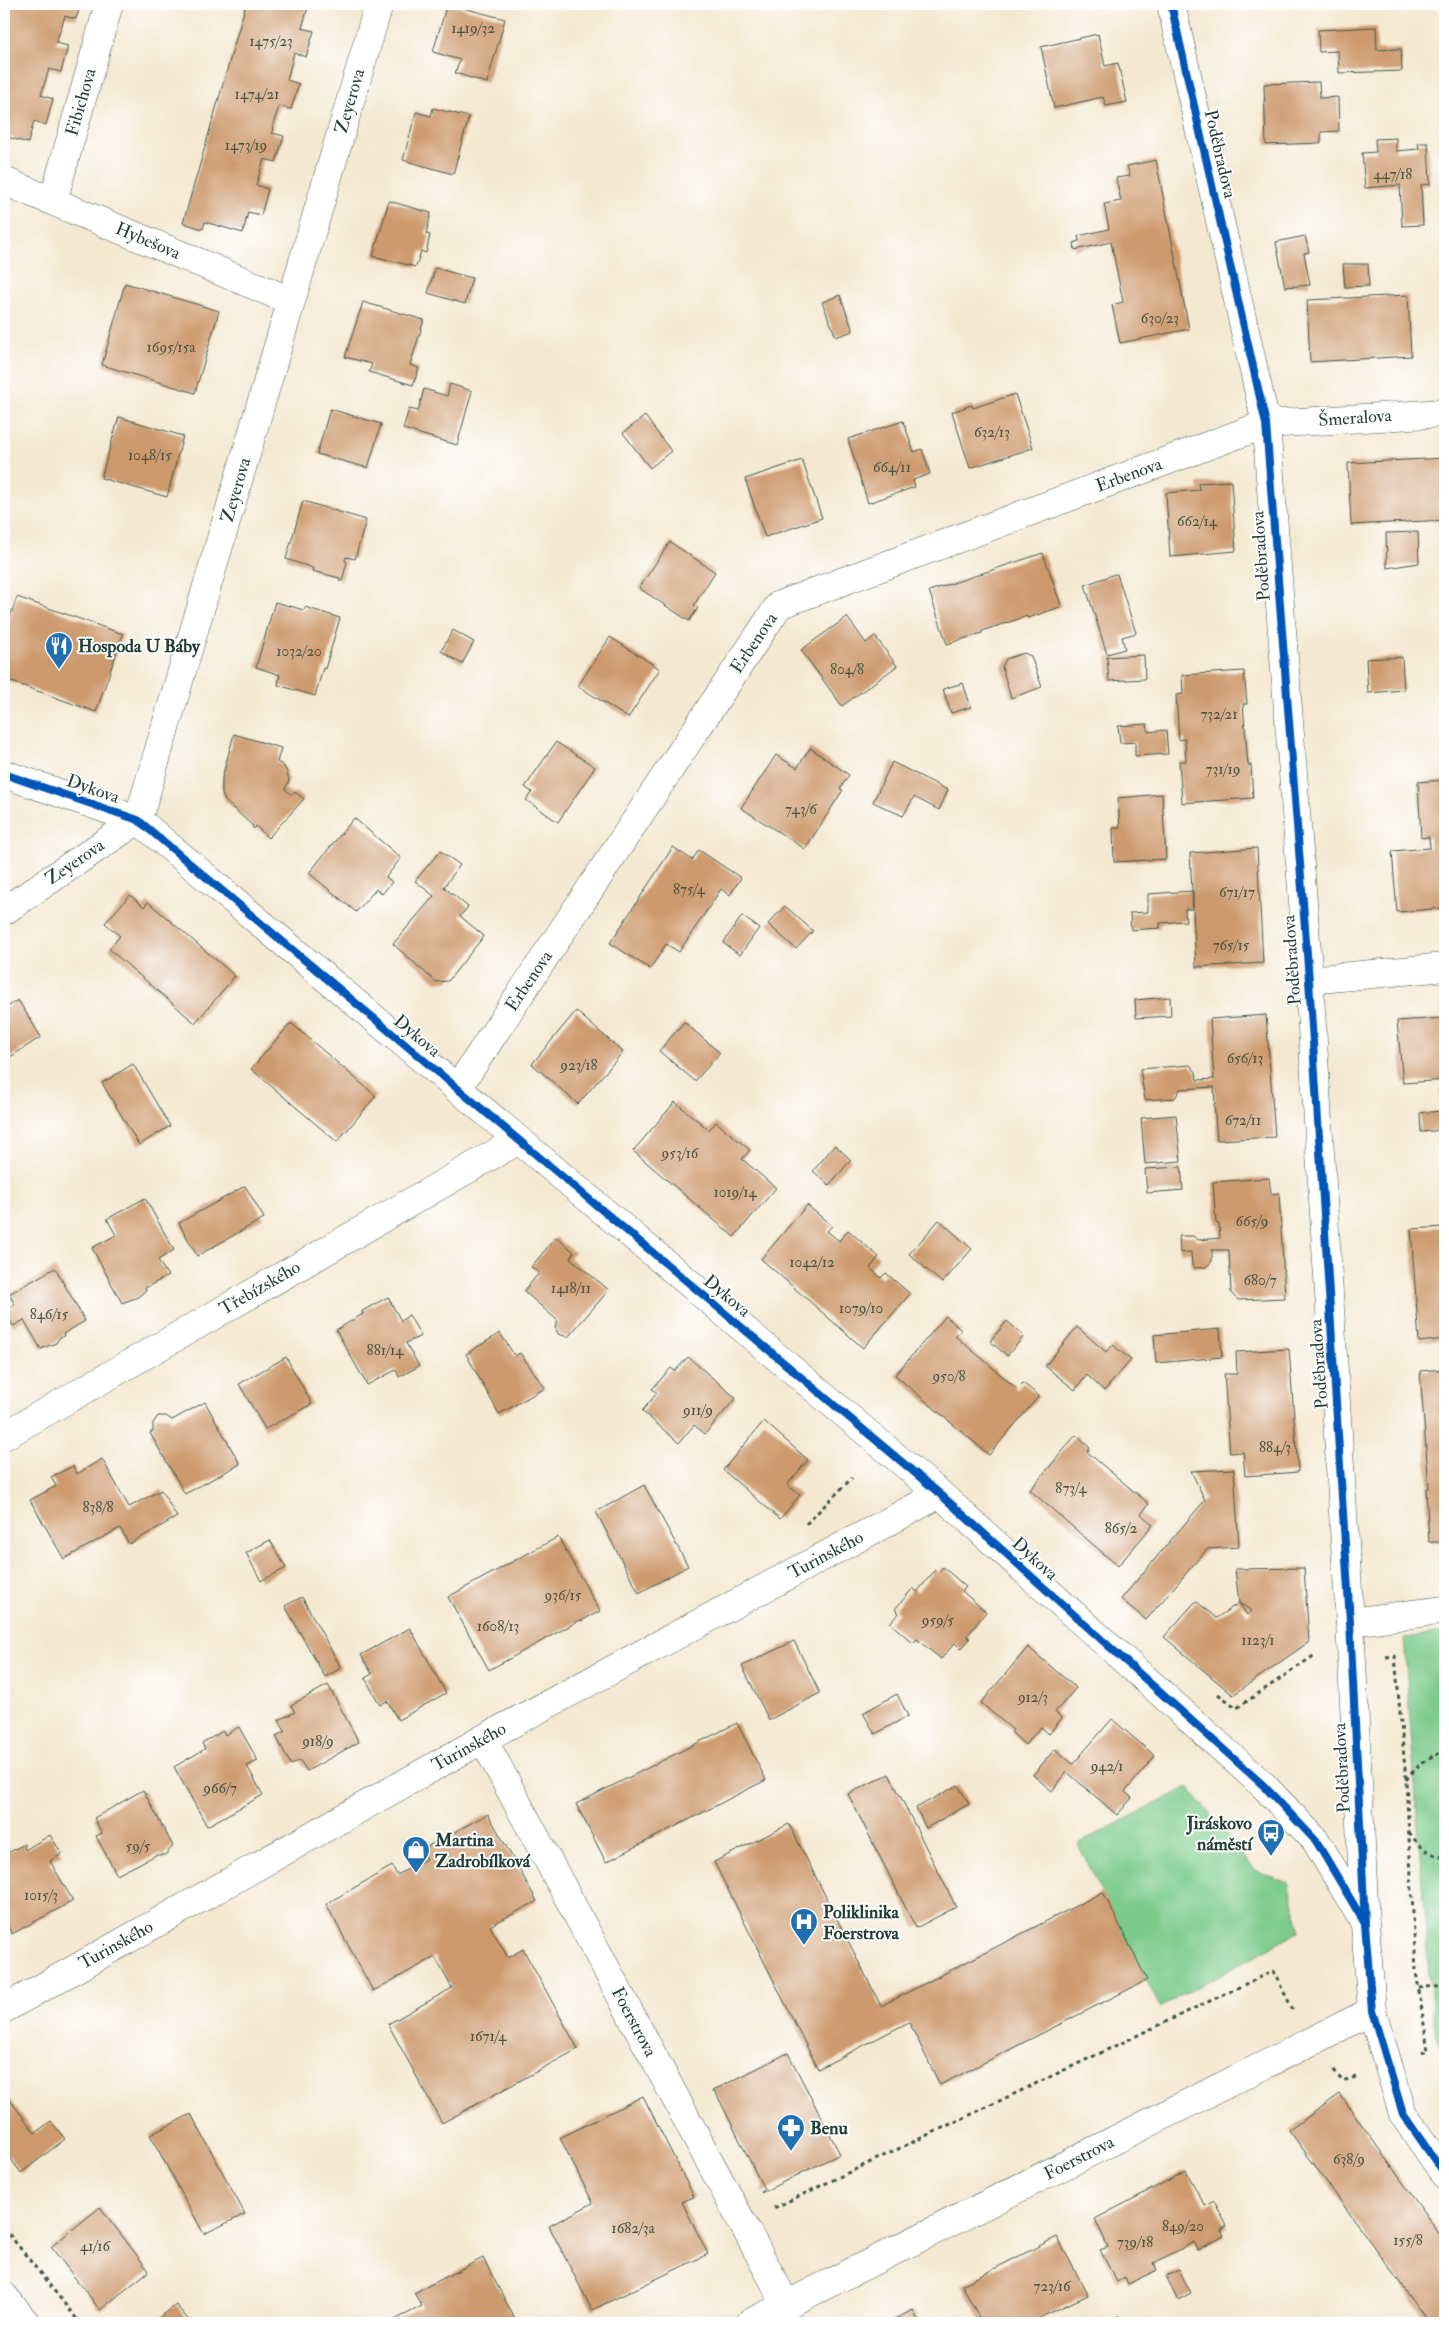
<svg xmlns="http://www.w3.org/2000/svg" width="1449" height="2327" viewBox="0 0 1449 2327" font-family="'IM FELL Double Pica',serif">
<style>
.green{fill:#7ccb8b;stroke:#4e8460}
.building{fill:#cd9a6d;fill-rule:evenodd}
.lines{fill:none;stroke-linecap:round;stroke-linejoin:round}
.minor-casing{stroke:#3f574b;stroke-width:29}
.path{stroke:#3f574b;stroke-width:3;stroke-dasharray:4 4;stroke-linecap:butt}
.minor{stroke:#fff;stroke-width:28}
.cycleway-casing{stroke:#fff;stroke-width:11}
.cycleway{stroke:#0057b8;stroke-width:8}
.labels{text-anchor:middle;dominant-baseline:central;stroke-width:4;stroke-linejoin:round;paint-order:stroke}
.number-label{font-size:15px;fill:#4a5442}
.street-label{font-size:18px;fill:#1f3d34;stroke:#fff}
.poi-label{font-size:18px;font-weight:bold;fill:#1f3d34;stroke:#fff;text-anchor:start}
</style>
<rect width="100%" height="100%" fill="#fff"/>
<filter id="ink" filterUnits="userSpaceOnUse"><feTurbulence type="fractalNoise" baseFrequency=".02" numOctaves="2"/><feDisplacementMap in="SourceGraphic" scale="10" xChannelSelector="R" yChannelSelector="G"/><feConvolveMatrix kernelMatrix="1 2 1 2 8 2 1 2 1" color-interpolation-filters="sRGB"/></filter>
<filter id="wash" filterUnits="userSpaceOnUse"><feTurbulence type="fractalNoise" baseFrequency=".0096" numOctaves="4" result="noise"/><feDisplacementMap in="SourceGraphic" scale="20" xChannelSelector="R" yChannelSelector="G"/><feGaussianBlur stdDeviation="1.12" result="paint"/><feColorMatrix in="noise" values="0 0 0 0 0 0 0 0 0 0 0 0 0 0 0 0 0 1.4 0 .05"/><feComposite in="paint" operator="in"/></filter>
<g filter="url(#wash)">
<rect width="100%" height="100%" fill="#f4e8d0"/>
<g class="green">
<path d="M1445,1633V2062L1435,2031L1429,1977L1404,1638Z"/>
<path d="M1188,1787L1255,1870L1288,1883L1301,1931L1160,2007L1078,1844Z"/>
</g>
<g id="blocks">
<g class="building">
<path d="M5,4H81L76,19L65,16L56,43L68,46L61,72L49,69L41,95L53,99L46,125L34,121L28,143L4,136Z"/>
<path d="M246,4H309L302,28L314,31L306,57L294,53L287,80L299,84L291,109L279,106L273,125L272,133L284,136L276,162L264,159L256,185L268,189L261,215L248,212L243,233L205,222L203,229L183,223Z"/>
<path d="M447,4L505,19L487,83L455,73L460,60L433,52Z"/>
<path d="M1376,27L1377,50L1401,49L1402,71L1339,73L1338,51L1319,52L1318,30Z"/>
<path d="M1098,34L1105,66L1118,63L1127,102L1106,106L1103,97L1054,108L1041,47Z"/>
<path d="M1319,82L1320,98L1338,97L1339,131L1321,132V143L1266,145L1264,84Z"/>
<path d="M433,108L469,117L453,174L403,160L416,112L431,116Z"/>
<path d="M1396,138V151L1419,149L1418,143H1428L1430,184L1421,185L1423,225L1402,226L1400,185L1365,188L1362,153L1376,152L1375,139Z"/>
<path d="M1156,160L1189,329L1120,343L1112,305L1123,302L1111,242L1075,250L1074,243L1079,241L1078,236L1109,229L1104,204L1121,201L1116,178L1130,176L1127,166Z"/>
<path d="M389,201L431,213L426,234L430,235L426,253L421,251L416,267L373,256Z"/>
<path d="M1305,236L1309,252L1304,253L1310,285L1285,287L1276,242Z"/>
<path d="M1343,264H1368L1369,286L1345,287Z"/>
<path d="M435,268L472,278L465,304L428,293Z"/>
<path d="M125,283L219,311L195,393L102,365Z"/>
<path d="M840,295L853,331L836,337L822,302Z"/>
<path d="M1408,295L1411,356L1310,362L1307,300Z"/>
<path d="M363,302L424,320L410,365L419,368L413,385L369,372L372,364L345,357Z"/>
<path d="M450,384L472,391L457,445L403,429L409,409L418,411L424,389L447,396Z"/>
<path d="M1015,394L1033,448L970,468L952,412L972,405L973,408Z"/>
<path d="M330,409L381,424L368,468L317,454Z"/>
<path d="M645,416L671,451L650,468L623,433Z"/>
<path d="M119,417L183,436L167,497L101,478Z"/>
<path d="M903,421L914,452L922,449L930,474L913,480L915,487L868,503L848,439Z"/>
<path d="M1445,458V520L1351,525L1348,463Z"/>
<path d="M802,460L822,518L765,537L745,479Z"/>
<path d="M1231,481L1236,551L1170,557L1166,493L1199,490L1198,483Z"/>
<path d="M303,501L366,520L355,559L346,557L345,561L347,562L342,581H339L340,578L312,571L313,568L286,559Z"/>
<path d="M1418,532L1419,563L1387,568L1386,533Z"/>
<path d="M670,542L715,572L694,605L698,608L689,621L639,588Z"/>
<path d="M1043,553L1061,605L1060,607L1028,618L1027,616L982,631V633L947,644L929,591Z"/>
<path d="M1115,574H1117L1136,633L1122,637L1125,649L1107,654L1085,585Z"/>
<path d="M17,597L123,634L96,712L4,679V635Z"/>
<path d="M275,602L304,610L305,607L340,618L325,669L323,668L315,696L278,685L280,675L256,667Z"/>
<path d="M847,617L866,643L875,636L897,666L842,706L801,650Z"/>
<path d="M453,630L474,642L462,664L441,651Z"/>
<path d="M610,637L660,669L628,718L578,686Z"/>
<path d="M1024,653L1031,656L1042,687L1011,698L1002,667L1006,659Z"/>
<path d="M1144,655L1145,679L1109,681L1107,657Z"/>
<path d="M1402,657L1404,690L1368,693L1366,659Z"/>
<path d="M1244,671L1247,704H1243L1248,765H1251L1253,798L1182,803L1179,761H1186L1185,739L1179,740L1176,695L1183,694L1182,675Z"/>
<path d="M963,683L971,707L951,713L943,689Z"/>
<path d="M1147,724L1148,732L1166,730L1168,754L1135,756V742L1120,743L1118,726Z"/>
<path d="M234,734L281,748L277,762L283,765L287,772L289,781L285,789L292,795L295,792L304,799L268,838L256,826L254,829L252,827L253,826L225,801L222,794V778Z"/>
<path d="M556,742L595,767L558,822L526,800L532,792L525,787Z"/>
<path d="M810,748L849,775L840,789L843,790L805,849L741,808L776,755L797,768Z"/>
<path d="M892,762L948,790L939,810L914,797L903,816L873,802Z"/>
<path d="M1445,780V833H1441L1442,847H1445V908L1397,912L1392,851L1430,848L1429,837L1421,838L1418,782Z"/>
<path d="M1162,794L1166,859L1114,862L1113,828H1120L1118,798Z"/>
<path d="M354,818L401,858L386,877L392,882L382,894L376,889L356,912L309,873Z"/>
<path d="M673,847L692,860L699,850L741,878L730,895L721,889L679,952L666,944L650,969L610,943Z"/>
<path d="M1257,848L1263,963L1196,967L1190,853Z"/>
<path d="M440,851L460,865L444,887L468,907L460,916L484,936L448,981L436,982L393,944L434,896L415,881Z"/>
<path d="M1193,891V909H1185L1186,921L1160,923V928L1131,930L1130,913L1148,912V894Z"/>
<path d="M130,895L144,907L148,902L235,976L195,1023L109,949L120,936L105,923Z"/>
<path d="M785,906L813,931L796,949L768,924Z"/>
<path d="M742,916L759,928L740,955L723,943Z"/>
<path d="M1170,997L1171,1016L1136,1018L1135,1000Z"/>
<path d="M18,1000L41,1037L4,1061V1009Z"/>
<path d="M576,1011L623,1052L578,1104L532,1064Z"/>
<path d="M1266,1015L1275,1137L1217,1140L1214,1104H1215L1214,1087L1180,1089L1175,1098L1145,1100L1140,1069L1190,1065L1196,1072L1197,1080L1214,1079L1210,1019Z"/>
<path d="M1445,1018V1080L1403,1083L1397,1021Z"/>
<path d="M684,1022L720,1053L695,1081L659,1051Z"/>
<path d="M291,1023L376,1096L337,1142L251,1069Z"/>
<path d="M133,1064L170,1126L139,1145L102,1083Z"/>
<path d="M1441,1089H1445V1130L1421,1132L1420,1113L1443,1111Z"/>
<path d="M675,1102L709,1130L716,1122L750,1150L742,1159L776,1188L734,1237L633,1151Z"/>
<path d="M1176,1115L1181,1161L1145,1164L1141,1118Z"/>
<path d="M835,1145L851,1160L829,1185L813,1171Z"/>
<path d="M1181,1167L1183,1190L1147,1193L1145,1169Z"/>
<path d="M1269,1178L1271,1194L1279,1193L1285,1298L1238,1300L1231,1293L1229,1250H1212V1261L1206,1267L1195,1268L1192,1266L1191,1252L1180,1253L1179,1236H1193L1198,1240L1220,1238L1219,1224L1216,1223L1213,1182Z"/>
<path d="M245,1186L264,1218L197,1256L179,1223Z"/>
<path d="M145,1198L174,1250L158,1260L168,1276L145,1288L146,1290L138,1297L122,1303L92,1248L116,1235L107,1219Z"/>
<path d="M807,1205L832,1226L827,1231L839,1241L848,1230L864,1244L879,1257L870,1268L881,1278L886,1273L910,1294L863,1348L761,1259Z"/>
<path d="M939,1220L972,1249L942,1283L909,1254Z"/>
<path d="M1445,1227V1339L1419,1342L1411,1229Z"/>
<path d="M556,1237L574,1252L570,1258L609,1290L568,1337L558,1334L555,1327L558,1321L524,1291L539,1273L531,1267Z"/>
<path d="M55,1268L85,1321L63,1334L64,1336L59,1338L56,1343L41,1349L24,1320L13,1326L5,1311L15,1305L9,1294Z"/>
<path d="M388,1297L401,1321L409,1315L421,1336L406,1343L419,1366L399,1377L396,1370L367,1385L336,1330L363,1314L362,1311Z"/>
<path d="M946,1316L961,1330L955,1336L986,1362L1017,1389L1023,1383L1039,1396L989,1455L895,1375Z"/>
<path d="M1007,1321L1024,1336L1007,1356L990,1341Z"/>
<path d="M1077,1327L1106,1352L1113,1345L1131,1360L1104,1391L1087,1375L1075,1390L1045,1366Z"/>
<path d="M1220,1329L1222,1357L1156,1363L1154,1335Z"/>
<path d="M500,1333L515,1356L520,1353L545,1388L499,1414L466,1354Z"/>
<path d="M1289,1349L1298,1472L1245,1476L1243,1452L1230,1453L1224,1374H1237L1236,1352Z"/>
<path d="M286,1357L312,1404L265,1429L239,1384Z"/>
<path d="M688,1357L736,1398L705,1434L694,1425L679,1443L642,1411L657,1393L652,1389L671,1368L675,1371Z"/>
<path d="M1445,1369V1542H1429L1426,1489L1429,1488L1420,1371Z"/>
<path d="M205,1402L240,1464L185,1494L150,1433L153,1431V1423L158,1416H166L172,1420Z"/>
<path d="M764,1421L808,1460L787,1485L800,1495L780,1519L723,1470Z"/>
<path d="M1076,1435L1090,1448L1087,1452L1149,1504L1141,1514L1153,1525L1118,1566L1030,1490Z"/>
<path d="M102,1459L129,1507L161,1490L177,1517L129,1544L120,1528L64,1559L30,1500L56,1486L51,1477L73,1466L77,1474Z"/>
<path d="M1234,1469L1239,1547L1207,1549L1146,1620L1121,1599L1205,1500L1191,1471Z"/>
<path d="M644,1485L688,1566L639,1593L596,1512Z"/>
<path d="M558,1537L600,1611L581,1621L580,1620L489,1670L448,1597Z"/>
<path d="M270,1540L286,1568L261,1581L246,1553Z"/>
<path d="M943,1567L966,1587L962,1591L986,1612L967,1636L970,1639L961,1649L955,1643L941,1659L917,1639L913,1643L890,1623L899,1613L895,1609L913,1588L917,1592L936,1569L939,1572Z"/>
<path d="M1304,1568L1309,1642L1233,1695L1164,1637L1196,1601L1216,1618L1239,1603L1235,1569ZM1239,1603L1252,1611L1247,1615Z"/>
<path d="M302,1597L341,1668L325,1677L285,1606Z"/>
<path d="M410,1628L446,1693L398,1720L387,1701L380,1705L365,1678L372,1674L361,1655Z"/>
<path d="M794,1641L820,1693L769,1720L742,1666Z"/>
<path d="M1028,1647L1076,1688L1055,1712L1062,1718L1049,1734L1041,1727L1025,1745L1011,1732L1013,1730L981,1703Z"/>
<path d="M328,1685L359,1742L307,1771L300,1760L291,1765L276,1736L285,1731L279,1720L295,1712L291,1705Z"/>
<path d="M897,1694L908,1716L875,1734L863,1713Z"/>
<path d="M1112,1719L1155,1756L1125,1792L1132,1798L1117,1815L1067,1772L1052,1791L1033,1775L1055,1749L1073,1764Z"/>
<path d="M737,1723L766,1780L606,1862L576,1804Z"/>
<path d="M239,1727L258,1761L247,1766L263,1795L207,1826L174,1767L205,1749L202,1743L223,1731L225,1735Z"/>
<path d="M889,1774L956,1907L916,1928L848,1794Z"/>
<path d="M958,1785L969,1804L926,1828L916,1808Z"/>
<path d="M143,1790L173,1846L165,1855H156L117,1875L96,1836L102,1833L94,1818Z"/>
<path d="M488,1814L537,1901L490,1926L508,1958L523,1949L578,2049L442,2123L388,2024L452,1988L435,1957L373,1991L326,1904L392,1866L397,1875L426,1859L421,1850Z"/>
<path d="M789,1824L881,2006L1103,1892L1147,1980L940,2085L909,2022L818,2069L714,1862Z"/>
<path d="M50,1835L62,1854L50,1861L73,1901L12,1934L4,1919V1846L8,1853L24,1844L25,1850Z"/>
<path d="M788,2053L840,2154L761,2193L764,2189L715,2091H712Z"/>
<path d="M4,2092L35,2133L51,2121L65,2139L21,2173L8,2155L4,2159Z"/>
<path d="M1340,2094L1445,2242V2323H1429L1289,2130Z"/>
<path d="M643,2096L694,2197L682,2202L708,2254L592,2310L549,2226L593,2203L560,2138Z"/>
<path d="M191,2114L245,2214L204,2234L150,2135Z"/>
<path d="M1186,2171L1205,2206L1214,2201L1227,2226L1221,2230L1224,2236L1198,2250L1194,2242L1154,2263L1157,2270L1128,2284L1125,2277L1117,2282L1100,2250L1108,2247L1095,2219Z"/>
<path d="M100,2207L149,2271L100,2310L51,2247Z"/>
<path d="M1057,2237L1088,2295L1039,2318L1042,2323H982L962,2285Z"/>
<path d="M483,2258L517,2323H389L422,2306L414,2293Z"/>
<path d="M1179,2270L1191,2293L1178,2300L1166,2276Z"/>
<path d="M176,2305L191,2323H152Z"/>
<path d="M913,2310L919,2323H887Z"/>
<path d="M1120,2316L1123,2323H1106Z"/>
</g>
</g>
</g>
<g filter="url(#ink)">
<use href="#blocks" fill-opacity="0" stroke="#3f574b" stroke-width="1"/>
<g class="lines">
<defs>
<g id="minor">
<path d="M1171,4L1266,424L1309,980L1350,1622L1365,1924L1372,2011L1403,2114L1445,2175"/>
<path d="M4,181L291,301"/>
<path d="M53,201L109,4"/>
<path d="M4,774L138,820L940,1494L1264,1786L1316,1841L1363,1920"/>
<path d="M4,911L138,820L379,4"/>
<path d="M1309,980L1445,967"/>
<path d="M457,1089L779,605L1266,424L1445,413"/>
<path d="M4,1436L517,1141"/>
<path d="M1350,1622L1445,1610"/>
<path d="M483,1739L787,2306"/>
<path d="M4,2009L483,1739L940,1494"/>
<path d="M4,2296L26,2323"/>
<path d="M750,2323L1372,2011"/>
</g>
</defs>
<use href="#minor" class="minor-casing"/>
<g class="path">
<path d="M806,1524L852,1478"/>
<path d="M1386,1657L1395,1656L1406,1780L1416,1971L1428,2051L1421,2053"/>
<path d="M1218,1694L1237,1708L1315,1655"/>
<path d="M1406,1780C1418,1765 1427,1756 1445,1752"/>
<path d="M1409,1832C1419,1847 1429,1854 1445,1858"/>
<path d="M1419,1988L1445,1985"/>
<path d="M1334,2070L1342,2081L1356,2077"/>
<path d="M774,2208L1273,1971L1294,2012"/>
<path d="M4,2228L80,2323"/>
</g>
<use href="#minor" class="minor"/>
<defs>
<g id="cycleway">
<path d="M1171,4L1266,424L1309,980L1350,1622L1365,1924L1372,2011L1403,2114L1445,2175"/>
<path d="M4,774L138,820L940,1494L1264,1786L1316,1841L1364,1922"/>
</g>
</defs>
<use href="#cycleway" class="cycleway-casing"/>
<use href="#cycleway" class="cycleway"/>
</g>
</g>
<defs>
<symbol id="restaurant-pin" viewBox="-11 -11 22 30"><path d="M0 17L-7.5 6A9.5 9.5 0 1 1 7.5 6Z" fill="#1f6fb2" stroke="#fff"/><path d="M-5-6h1v4h1v-4h1v4h1v-4h1v5L-1.5 .5V6h-2V.5L-5-1ZM5-6V6H3V1.5H1.5Q1.5-4 5-6Z" fill="#fff"/></symbol>
<symbol id="bus-pin" viewBox="-11 -11 22 30"><path d="M0 17L-7.5 6A9.5 9.5 0 1 1 7.5 6Z" fill="#1f6fb2" stroke="#fff"/><path d="M-5-6H5V4H4V6H2V4H-2V6H-4V4H-5ZM-3.5-4V0h7V-4ZM-3.5 1.2v1.5H-2V1.2ZM2 1.2v1.5H3.5V1.2Z" fill="#fff"/></symbol>
<symbol id="shop-pin" viewBox="-11 -11 22 30"><path d="M0 17L-7.5 6A9.5 9.5 0 1 1 7.5 6Z" fill="#1f6fb2" stroke="#fff"/><path d="M-5-2.5h2.3a2.7 3.5 0 0 1 5.4 0H5L5.5 6h-11ZM-1.5-2.5h3a1.5 2.3 0 0 0-3 0Z" fill="#fff"/></symbol>
<symbol id="hospital-pin" viewBox="-11 -11 22 30"><path d="M0 17L-7.5 6A9.5 9.5 0 1 1 7.5 6Z" fill="#1f6fb2" stroke="#fff"/><path d="M-5-5h3v3.5h4V-5h3V5h-3V1.5h-4V5h-3Z" fill="#fff"/></symbol>
<symbol id="pharmacy-pin" viewBox="-11 -11 22 30"><path d="M0 17L-7.5 6A9.5 9.5 0 1 1 7.5 6Z" fill="#1f6fb2" stroke="#fff"/><path d="M-2-6h4v4h4v4h-4v4h-4v-4h-4v-4h4Z" fill="#fff"/></symbol>
</defs>
<g fill-rule="evenodd">
<use href="#restaurant-pin" x="43" y="630" width="32" height="43"/>
<use href="#bus-pin" x="1255" y="1817" width="32" height="43"/>
<use href="#shop-pin" x="400" y="1834" width="32" height="43"/>
<use href="#hospital-pin" x="788" y="1906" width="32" height="43"/>
<use href="#pharmacy-pin" x="775" y="2112" width="32" height="43"/>
</g>
<g class="labels">
<g class="number-label">
<text x="473" y="28">1419/32</text>
<text x="271" y="41">1475/23</text>
<text x="257" y="94">1474/21</text>
<text x="246" y="145">1473/19</text>
<text x="1393" y="174">447/18</text>
<text x="1160" y="318">630/23</text>
<text x="171" y="347">1695/15a</text>
<text x="992" y="432">632/13</text>
<text x="150" y="455">1048/15</text>
<text x="892" y="467">664/11</text>
<text x="1197" y="521">662/14</text>
<text x="299" y="651">1032/20</text>
<text x="847" y="669">804/8</text>
<text x="1219" y="714">732/21</text>
<text x="1223" y="769">731/19</text>
<text x="801" y="809">743/6</text>
<text x="689" y="889">875/4</text>
<text x="1237" y="892">671/17</text>
<text x="1231" y="945">765/15</text>
<text x="1245" y="1058">656/13</text>
<text x="579" y="1065">923/18</text>
<text x="1243" y="1120">672/11</text>
<text x="680" y="1153">953/16</text>
<text x="735" y="1192">1019/14</text>
<text x="1252" y="1221">665/9</text>
<text x="812" y="1262">1042/12</text>
<text x="1260" y="1280">680/7</text>
<text x="571" y="1288">1418/11</text>
<text x="861" y="1308">1079/10</text>
<text x="49" y="1314">846/15</text>
<text x="385" y="1350">881/14</text>
<text x="949" y="1376">950/8</text>
<text x="698" y="1410">911/9</text>
<text x="1275" y="1447">884/3</text>
<text x="1071" y="1488">873/4</text>
<text x="98" y="1507">838/8</text>
<text x="1121" y="1528">865/2</text>
<text x="563" y="1595">936/15</text>
<text x="938" y="1620">959/5</text>
<text x="498" y="1626">1608/13</text>
<text x="1258" y="1640">1123/1</text>
<text x="1033" y="1697">912/3</text>
<text x="318" y="1741">918/9</text>
<text x="1107" y="1766">942/1</text>
<text x="220" y="1788">966/7</text>
<text x="138" y="1846">59/5</text>
<text x="41" y="1895">1015/3</text>
<text x="488" y="2036">1671/4</text>
<text x="1349" y="2159">638/9</text>
<text x="1183" y="2226">849/20</text>
<text x="633" y="2228">1682/3a</text>
<text x="1408" y="2240">155/8</text>
<text x="1135" y="2242">739/18</text>
<text x="95" y="2246">41/16</text>
<text x="1052" y="2286">723/16</text>
</g>
<g class="street-label">
<text transform="translate(350 101) rotate(-74)">Zeyerova</text>
<text transform="translate(81 102) rotate(-74)">Fibichova</text>
<text transform="translate(1220 154) rotate(77)">Poděbradova</text>
<text transform="translate(148 241) rotate(23)">Hybešova</text>
<text transform="translate(1355 418) rotate(-4)">Šmeralova</text>
<text transform="translate(1129 475) rotate(-20)">Erbenova</text>
<text transform="translate(236 490) rotate(-74)">Zeyerova</text>
<text transform="translate(1261 556) rotate(-94)">Poděbradova</text>
<text transform="translate(754 643) rotate(-56)">Erbenova</text>
<text transform="translate(93 789) rotate(19)">Dykova</text>
<text transform="translate(75 862) rotate(-34)">Zeyerova</text>
<text transform="translate(1292 960) rotate(-94)">Poděbradova</text>
<text transform="translate(529 981) rotate(-56)">Erbenova</text>
<text transform="translate(417 1036) rotate(40)">Dykova</text>
<text transform="translate(260 1288) rotate(-30)">Třebízského</text>
<text transform="translate(727 1296) rotate(40)">Dykova</text>
<text transform="translate(1319 1364) rotate(-94)">Poděbradova</text>
<text transform="translate(826 1555) rotate(-28)">Turinského</text>
<text transform="translate(1035 1559) rotate(42)">Dykova</text>
<text transform="translate(469 1747) rotate(-29)">Turinského</text>
<text transform="translate(1342 1768) rotate(-93)">Poděbradova</text>
<text transform="translate(116 1945) rotate(-29)">Turinského</text>
<text transform="translate(634 2022) rotate(62)">Foerstrova</text>
<text transform="translate(1079 2158) rotate(-27)">Foerstrova</text>
</g>
<g class="poi-label">
<text x="78" y="646">Hospoda U Báby</text>
<text x="1252" y="1823" text-anchor="end">Jiráskovo<tspan x="1252" dy="21">náměstí</tspan></text>
<text x="435" y="1840">Martina<tspan x="435" dy="21">Zadrobílková</tspan></text>
<text x="823" y="1912">Poliklinika<tspan x="823" dy="21">Foerstrova</tspan></text>
<text x="810" y="2128">Benu</text>
</g>
</g>
<rect width="1449" height="2327" fill="none" stroke="#fff" stroke-width="20"/>
</svg>
